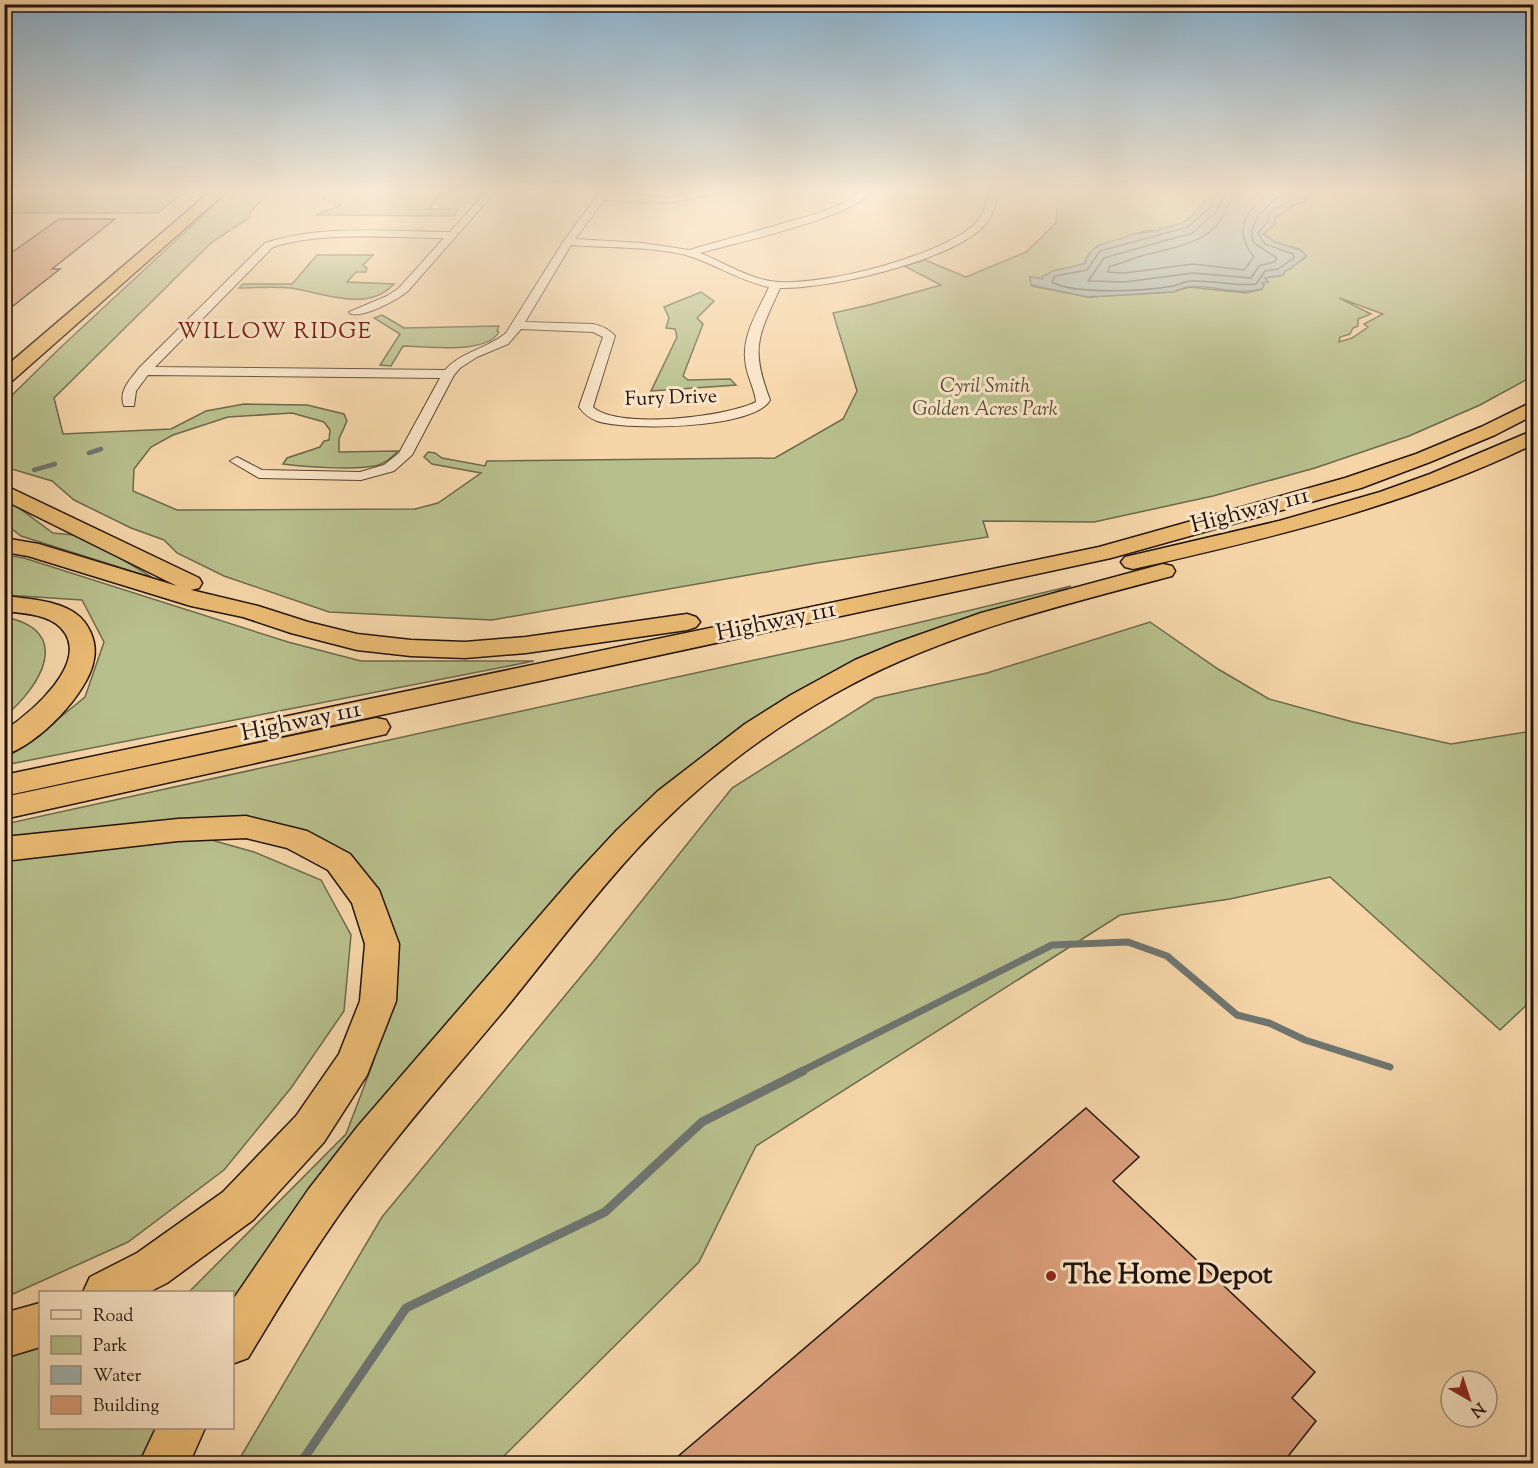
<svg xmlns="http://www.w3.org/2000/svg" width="1538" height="1468" viewBox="0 0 1538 1468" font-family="'Sorts Mill Goudy',serif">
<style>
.green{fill:#b7bf8c;stroke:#6c694c;stroke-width:1.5;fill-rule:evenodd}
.water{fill:#a1b6b3;stroke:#6e7571;stroke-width:1.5}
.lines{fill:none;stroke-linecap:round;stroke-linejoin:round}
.shore{stroke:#616460;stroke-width:1.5}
.stream-far2{stroke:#6e7571;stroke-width:4.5}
.stream-far1{stroke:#6e7571;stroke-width:7}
.stream{stroke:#6e7571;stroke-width:9}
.building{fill:#dca07c;stroke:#21130d;stroke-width:1.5}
.minor-casing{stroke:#564434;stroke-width:2}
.highway-casing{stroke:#21130d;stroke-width:3}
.minor{fill:#f9e4c7;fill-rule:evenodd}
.highway{fill:#ebbb74;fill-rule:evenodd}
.poi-dot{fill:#8f2418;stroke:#f9e4c7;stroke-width:2}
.labels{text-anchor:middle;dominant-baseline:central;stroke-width:6;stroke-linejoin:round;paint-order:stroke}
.far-park-label{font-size:20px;font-style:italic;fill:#564f39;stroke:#f9e4c7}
.far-street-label{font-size:20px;fill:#21130d;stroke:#f9e4c7}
.far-neighbourhood-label{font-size:22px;letter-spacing:1.5px;fill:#7a1f14;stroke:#f9e4c7}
.street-label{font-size:24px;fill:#21130d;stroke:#f9e4c7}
.near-poi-label{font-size:28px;font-weight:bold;fill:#21130d;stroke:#f9e4c7;text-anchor:start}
</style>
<rect width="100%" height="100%" fill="#f6d6a9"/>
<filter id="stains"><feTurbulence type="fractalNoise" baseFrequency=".00333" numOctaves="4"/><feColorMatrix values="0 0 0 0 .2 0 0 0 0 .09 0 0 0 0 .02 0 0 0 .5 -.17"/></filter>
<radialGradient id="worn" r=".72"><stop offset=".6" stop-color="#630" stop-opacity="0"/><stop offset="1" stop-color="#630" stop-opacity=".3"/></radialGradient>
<g class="green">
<path d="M5,192H189L175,199L158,213H5Z"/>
<path d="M228,192H269L250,212L249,218L212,242L54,398L63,434L171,429L206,411L244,404L307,405L344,414L347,421L339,439V452L398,451C393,457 383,465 374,466C353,470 305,467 283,464L287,458L320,447L324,441L329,440L330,430L324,422L292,413L228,417L173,435L151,447L134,469L133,491L177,510L415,509L438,503L481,473L432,464L424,457L428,452L435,453L442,458L485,466L487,461L775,458L843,419L857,391L833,313L869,305L941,285L904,266L925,260L966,277L1026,252L1056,223L1058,192H1211L1207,201H1204L1205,204L1196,210C1192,222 1173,227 1160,228L1161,230L1144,231L1116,242L1098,245L1089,254L1084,264L1053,271L1043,277V279L1030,277L1032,286L1088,297L1173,292L1189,287L1246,293L1262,289L1264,284L1262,283L1267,280L1265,278L1283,275L1285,271L1305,258L1299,249L1275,242L1263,234L1276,222L1273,220L1274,218C1288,212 1287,205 1304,202L1308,194L1514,192L1533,197V376L1480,405L1409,436L1315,468L1213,496L1094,522L983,521L988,537L817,563L492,620L329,612L224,576L177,553L164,540L131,528L74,500L52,481L5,467L4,403L60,348ZM1339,298L1383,314L1364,324L1368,327L1352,338L1339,342L1340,337L1350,334L1353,328L1358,326V319L1371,314Z"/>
<path d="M330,192H442L429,209H458L454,216L316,215L341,205L323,199Z"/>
<path d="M317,255H373L363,265L367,268L366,272H356L347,282L394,284C367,313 325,293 291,288C274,286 256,288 239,288L243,284H292Z"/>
<path d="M701,292L714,301L697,318L703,324L683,376L688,380L730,379L736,385L651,391L677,337L675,329L666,328L669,318L664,307Z"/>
<path d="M382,315L404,328L499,326L497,331L499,332C486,355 427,346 403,346L391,366L380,365L400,334L374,318Z"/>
<path d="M4,497L53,533L84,536L153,578L21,536L12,529H5Z"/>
<path d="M4,555L24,558L288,642L361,661H534L5,765V758L25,746L85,697L104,642L82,600L5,595Z"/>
<path d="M1071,586L921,643L827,686L625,824L233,1320L232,1292H189L346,1134L373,1063L382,1011L354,862L218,820L5,840V824L842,641Z"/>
<path d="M5,617C74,631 41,686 5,716Z"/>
<path d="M1150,622L1218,669L1269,699L1353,722L1451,744L1533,731V999L1500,1030L1330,877L1230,899L1120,915L756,1146L699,1262L497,1463H237L382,1217L592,963L732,788L875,698L987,673Z"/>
<path d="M190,834L254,852L321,880L351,935L344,1011L291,1088L224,1170L128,1242L13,1294L5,1295V856Z"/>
<path d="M40,1344V1428H168L146,1463H5L4,1356Z"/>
</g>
<path class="water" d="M1211,192H1315L1307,195L1304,202C1287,205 1288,212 1274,218L1276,223L1263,234L1275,242L1302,251L1306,256L1290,269L1285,271L1283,275L1265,278L1268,282L1262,283L1264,285L1262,289C1233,296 1212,284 1186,287C1181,288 1178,291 1173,292L1088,297L1031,285L1030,277L1043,279L1042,277L1053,271L1084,264C1087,260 1087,256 1091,252C1096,245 1118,239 1127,237L1128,235L1160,230L1159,228C1172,228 1192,221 1195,211L1205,204L1204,201H1207Z"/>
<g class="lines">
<g class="shore">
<path d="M1215,192L1209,208L1188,227L1100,251L1087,270L1055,276L1052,282C1074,295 1146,291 1173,286C1179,285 1184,281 1191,281C1213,280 1234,287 1256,284L1265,271L1278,269L1294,258L1293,254L1265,244L1258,233L1267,223L1269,213L1299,196L1301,192"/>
<path d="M1223,192L1221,203L1215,213L1192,233L1104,258L1088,281L1125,282L1193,273L1251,278L1259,266L1274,262L1277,258L1254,243C1245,222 1270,203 1285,192"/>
<path d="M1232,192C1223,242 1183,245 1141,256C1130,259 1121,264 1110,266L1108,272L1124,273L1193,264L1244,270L1254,257C1232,229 1245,211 1271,192"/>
</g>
<g class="stream-far2">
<path d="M89,453L101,449"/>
<path d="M34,470L55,464"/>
</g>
<path class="stream-far1" d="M800,1072L1052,945L1128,942L1167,956L1237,1015L1269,1023L1305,1040L1390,1067"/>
<path class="stream" d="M300,1464L406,1308L605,1212L702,1122L803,1071"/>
</g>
<g class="building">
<path d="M59,219H115L52,269H60L4,313V258Z"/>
<path d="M1086,1108L1139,1157L1113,1181L1315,1372L1292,1398L1316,1421L1282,1464H669Z"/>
</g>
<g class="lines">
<defs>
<path id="minor" d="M486,192H495L407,292C395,301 365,317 351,314L349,312L387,296L399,288L444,238C391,238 322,231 273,247L155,367L445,370C462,351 487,349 506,333L563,242L600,192L669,197L699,192H722L669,203L604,200L575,239L642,243L689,250L816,214L842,204L862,192H873C841,221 745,240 700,253C725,263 750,280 778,282C826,285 937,257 974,225C983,216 987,204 989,192H999C996,206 991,219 981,229C944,262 829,289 780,288C758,337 750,347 770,400C755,429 626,431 597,421C589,418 584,414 579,407L603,337L593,332L521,329L508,344L477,357L460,368L454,375L412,455L394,471L361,480L259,478L230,461L237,457L262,470L360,472L384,465L399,453L440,378L148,375L136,391L134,406H124C118,391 130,380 139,368L265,243C323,224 389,232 450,232ZM571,245C608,248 646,246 682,254C713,262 738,281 769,287C758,312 740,337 746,366C748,378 755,390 756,402C726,417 618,430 593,407L615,336C609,329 602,326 593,324L525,322Z"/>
<g id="highway">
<path d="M210,192H226L11,382L4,384V368Z"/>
<path d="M1534,401V415L1495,435L1430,462L1361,488L1111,558L4,796V775L1099,547L1345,478L1416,454L1481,427Z"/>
<path d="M1534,430V444C1406,506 1270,538 1133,569L1125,567L1121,562L1125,557L1279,521L1380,492L1430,474Z"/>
<path d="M4,485L199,578L202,583L199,588L191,590L258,606L308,622L357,634L411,640L465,642L526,637L687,614L696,617L700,622L696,627L687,630L526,653L465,658L411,656L357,650L291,633L243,617L191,606L28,556L4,552V538L39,544L177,586L4,500Z"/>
<path d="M1163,564L1172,566L1175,571L1172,576C1056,607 939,634 834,694C761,735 693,788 637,849C590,900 549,955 505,1009C459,1064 412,1117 369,1174C324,1232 286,1295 248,1358L232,1364V1301L308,1190L358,1126L576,874L617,830L658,791L745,724L791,695L855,660L896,643L981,613Z"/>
<path d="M4,596C28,599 61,600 80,617C91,628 97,644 94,659C89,693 37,746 4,755V731C29,714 93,662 61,628C48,614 22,613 4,611Z"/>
<path d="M376,718L386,720L390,727L386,734L4,819V797Z"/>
<path d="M246,816L307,831L350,854L379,890L399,944L396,1001L367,1075L324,1142L253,1220L167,1283L149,1292H83L90,1277L137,1253L223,1192L296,1116L339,1054L360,1001L365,944L352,903L328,870L287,848L246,838L178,841L4,861V837L178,819Z"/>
<path d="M40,1303V1347L4,1358V1313Z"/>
<path d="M156,1428H205L189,1464H139Z"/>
</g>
</defs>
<use href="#minor" class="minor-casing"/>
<use href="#highway" class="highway-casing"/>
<use href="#minor" class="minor"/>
<use href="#highway" class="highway"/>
</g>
<linearGradient id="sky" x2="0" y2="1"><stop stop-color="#8bb5d3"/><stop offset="0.48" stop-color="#fbedd8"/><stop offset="1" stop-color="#fbedd8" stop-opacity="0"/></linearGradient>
<rect width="1538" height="398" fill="url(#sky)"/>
<circle class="poi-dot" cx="1051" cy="1276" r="6"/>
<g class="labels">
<g class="far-park-label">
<text x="985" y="387">Cyril Smith<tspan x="985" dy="23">Golden Acres Park</tspan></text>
</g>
<g class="far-street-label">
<text transform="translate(671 399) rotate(-2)">Fury Drive</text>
</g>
<g class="far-neighbourhood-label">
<text x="275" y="333">WILLOW RIDGE</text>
</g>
<g class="street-label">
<text transform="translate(1250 511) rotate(-15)">Highway 111</text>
<text transform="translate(776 622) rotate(-12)">Highway 111</text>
<text transform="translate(301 722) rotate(-12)">Highway 111</text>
</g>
<g class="near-poi-label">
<text x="1063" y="1276">The Home Depot</text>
</g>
</g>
<rect width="1538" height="1468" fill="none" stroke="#f6d6a9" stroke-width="24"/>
<rect x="6" y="6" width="1526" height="1456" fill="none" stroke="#21130d" stroke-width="3"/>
<rect x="12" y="12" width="1514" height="1444" fill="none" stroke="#21130d" stroke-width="1.5"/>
<rect x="39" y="1291" width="195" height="138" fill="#f9e4c7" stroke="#a3907d" stroke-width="1.5"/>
<rect x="51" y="1310" width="30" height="9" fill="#f9e4c7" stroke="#a3907d" stroke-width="1.5"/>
<text x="93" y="1321" font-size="18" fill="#21130d">Road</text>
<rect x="51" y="1336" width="30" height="18" fill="#b7bf8c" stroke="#a3907d" stroke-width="1.5"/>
<text x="93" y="1351" font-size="18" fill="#21130d">Park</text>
<rect x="51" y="1366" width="30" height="18" fill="#a1b6b3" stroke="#a3907d" stroke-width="1.5"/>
<text x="93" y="1381" font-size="18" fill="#21130d">Water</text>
<rect x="51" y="1396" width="30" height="18" fill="#dca07c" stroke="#a3907d" stroke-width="1.5"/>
<text x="93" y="1411" font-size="18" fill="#21130d">Building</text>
<g transform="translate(1469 1399) rotate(141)"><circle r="28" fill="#f9e4c7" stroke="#a3907d" stroke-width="1.5"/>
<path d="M0-4.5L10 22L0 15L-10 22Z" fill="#8f2418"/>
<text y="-9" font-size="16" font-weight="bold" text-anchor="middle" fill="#21130d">N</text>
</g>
<rect width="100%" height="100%" filter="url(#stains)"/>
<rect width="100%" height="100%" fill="url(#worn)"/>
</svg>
